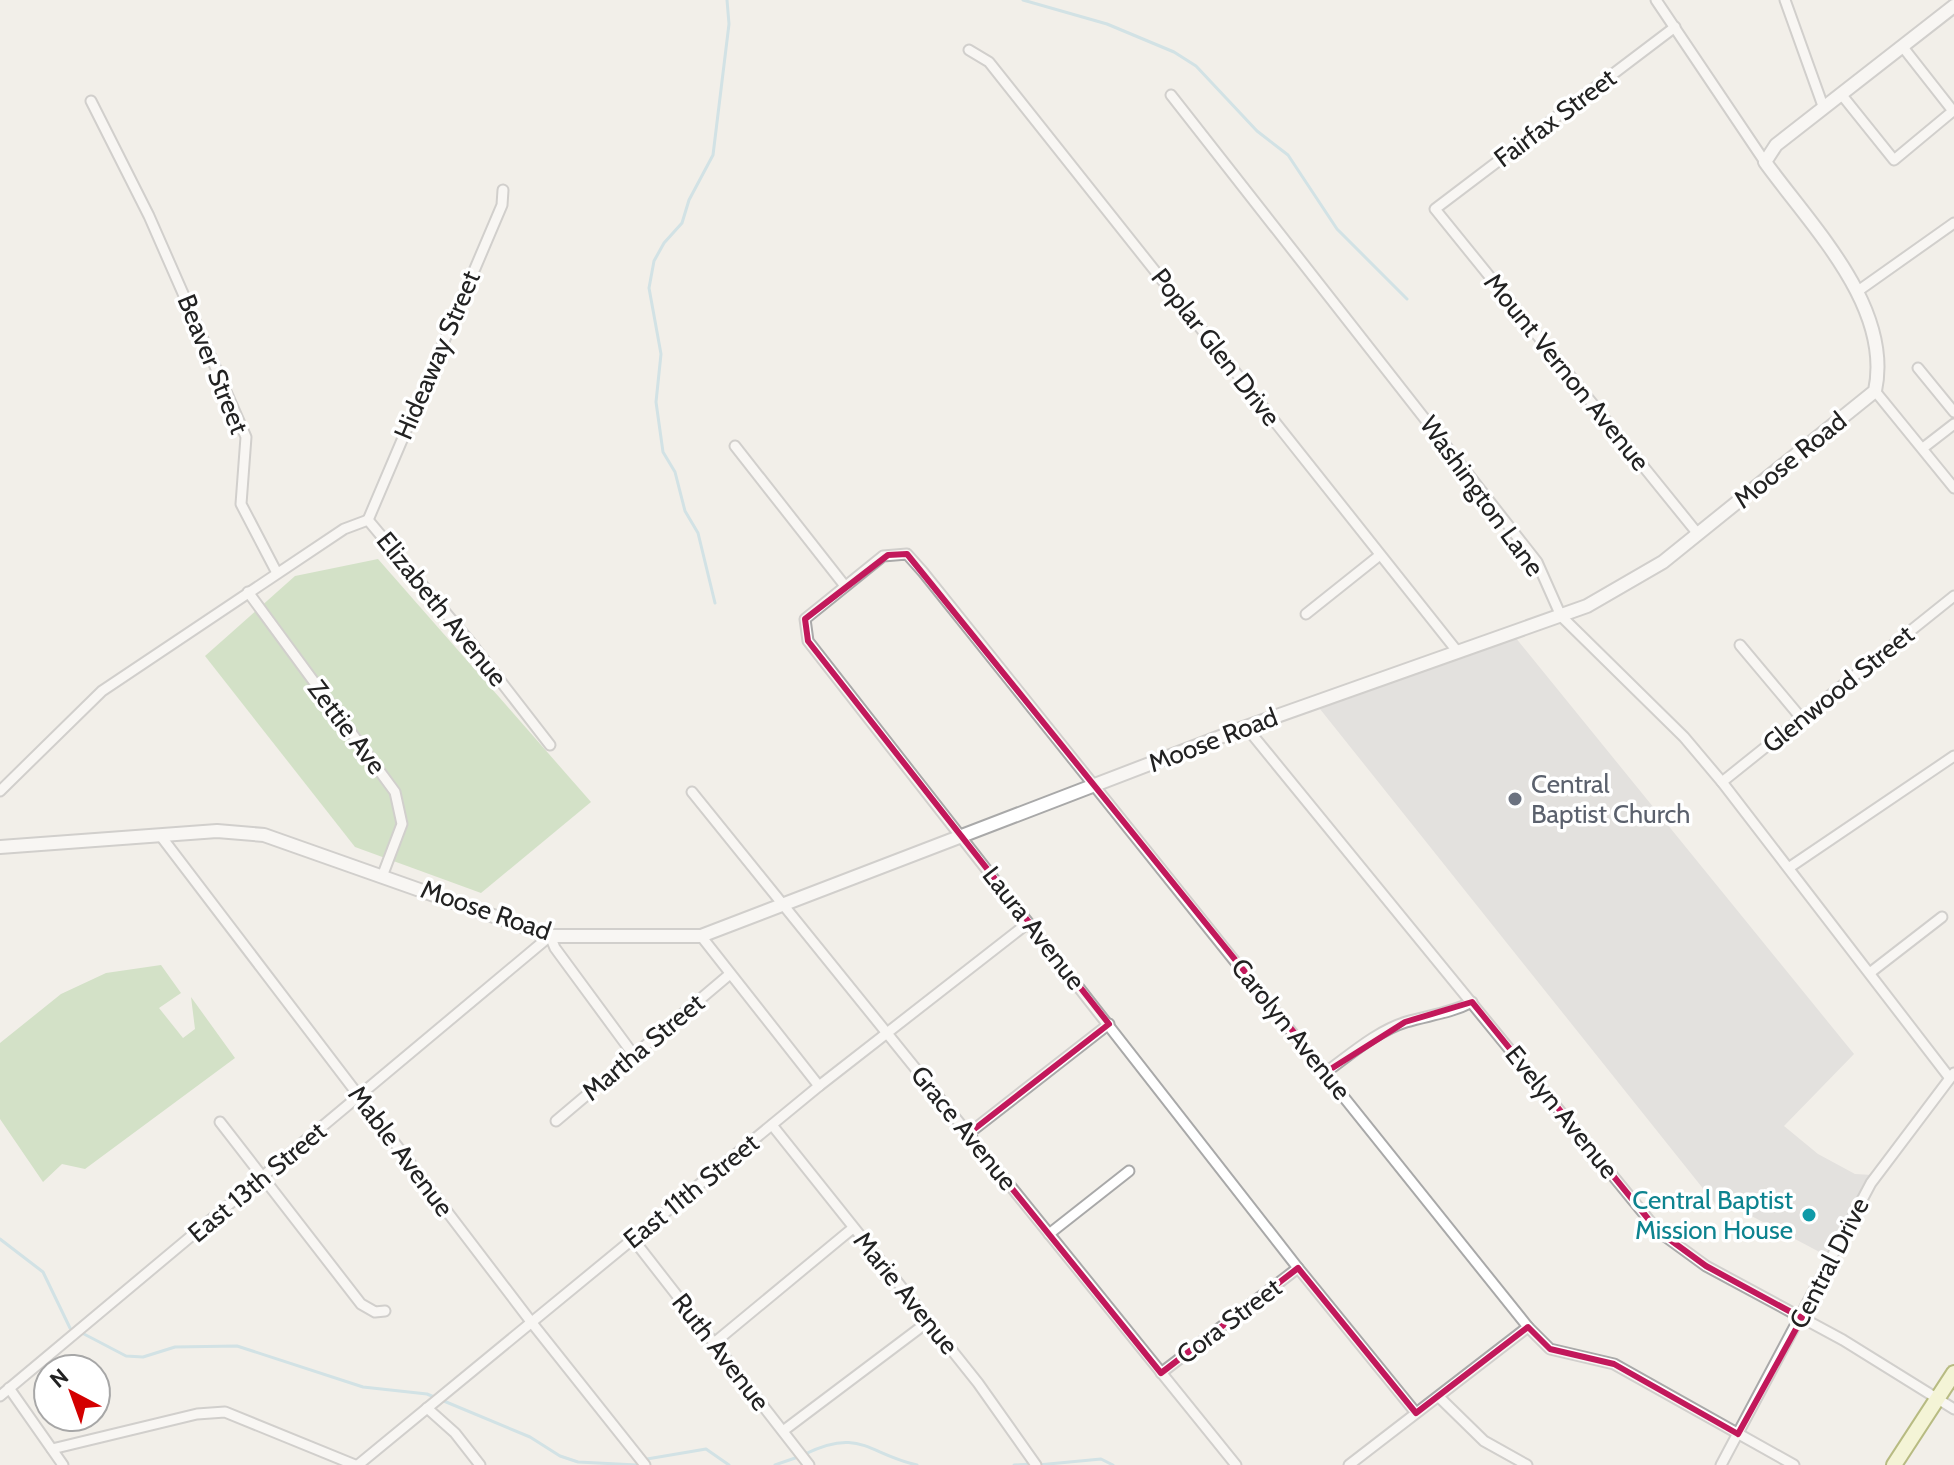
<svg xmlns="http://www.w3.org/2000/svg" width="1954" height="1465" viewBox="0 0 1954 1465" font-family="Cabin,sans-serif">
<style>
.religious{fill:#d0d0d0}
.forest{fill:#add19e}
.lines{fill:none;stroke-linecap:round;stroke-linejoin:round}
.stream{stroke:#aad3df;stroke-width:3}
.minor-casing{stroke:#a9a9a9;stroke-width:13}
.tertiary-casing{stroke:#a9a9a9;stroke-width:16}
.secondary-casing{stroke:#707d05;stroke-width:18}
.minor{stroke:#fff;stroke-width:9}
.tertiary{stroke:#fff;stroke-width:12}
.secondary{stroke:#f7fabf;stroke-width:14}
.marked{fill:none;stroke:#c2185b;stroke-width:6;stroke-linejoin:round}
.worship-dot{fill:#6b7280;stroke:#fff;stroke-width:3}
.culture-dot{fill:#0f9aa8;stroke:#fff;stroke-width:3}
.labels{text-anchor:middle;dominant-baseline:central;stroke-width:7;stroke-linejoin:round;paint-order:stroke}
.street-label{font-size:26px;fill:#222;stroke:#fff}
.worship-label{font-size:26px;fill:#5b616d;stroke:#fff;text-anchor:start}
.culture-label{font-size:26px;fill:#0d838f;stroke:#fff;text-anchor:end}
</style>
<rect width="100%" height="100%" fill="#f2efe9"/>
<path class="religious" d="M1515,637L1854,1054L1784,1126L1818,1154L1855,1174L1872,1175L1829,1257L1740,1210L1724,1196L1717,1206L1316,704Z"/>
<g class="forest">
<path d="M378,559L591,802L481,893L355,847L205,656L295,576Z"/>
<path d="M161,965L181,993L159,1008L183,1038L195,1029L191,997L235,1058L85,1169L62,1164L43,1182L0,1119V1043L61,994L106,973Z"/>
</g>
<g class="lines">
<g class="stream">
<path d="M1023,0L1107,24L1174,52L1196,66L1257,131L1288,155L1337,229L1407,299"/>
<path d="M715,603L698,533L685,511L675,472L663,452L656,402L661,354L649,288L654,261L664,243L682,223L689,200L713,155L729,24L727,0"/>
<path d="M0,1239L43,1272L70,1328"/>
<path d="M84,1334L126,1356L143,1357L175,1347L237,1346L363,1387L427,1394L530,1437L560,1456L578,1462L637,1465"/>
<path d="M805,1454C860,1427 868,1454 917,1465"/>
<path d="M647,1459L706,1449L729,1465"/>
<path d="M775,1465L798,1457"/>
<path d="M1014,1465L1031,1464"/>
<path d="M1038,1465L1101,1459L1113,1465"/>
</g>
<defs>
<g id="minor">
<path d="M1656,0L1765,162"/>
<path d="M1785,0L1823,106"/>
<path d="M1675,27L1435,209L1698,534"/>
<path d="M969,50L989,62L1457,651"/>
<path d="M1841,94L1894,160L1953,111L1902,46"/>
<path d="M1171,95L1537,562L1561,616L1684,737L1722,782L1949,1077"/>
<path d="M91,101L149,216L246,437L241,504L277,573"/>
<path d="M1858,291L1954,223"/>
<path d="M1918,368L1954,412"/>
<path d="M1875,391L1954,488"/>
<path d="M735,446L845,586"/>
<path d="M1923,448L1954,424"/>
<path d="M368,520L502,205L503,190"/>
<path d="M368,520L471,643L550,745"/>
<path d="M248,592L395,792L402,824L383,874"/>
<path d="M1306,614L1380,555"/>
<path d="M1740,645L1802,719"/>
<path d="M1246,727L1658,1231L1706,1266L1843,1340L1954,1409"/>
<path d="M1722,782L1954,596"/>
<path d="M0,791L102,691L344,529L368,520"/>
<path d="M692,792L1236,1465"/>
<path d="M160,835L532,1323L645,1465"/>
<path d="M1790,867L1954,756"/>
<path d="M701,936L819,1086"/>
<path d="M1871,972L1942,917"/>
<path d="M1326,1072C1351,1054 1377,1031 1406,1022C1430,1015 1451,1013 1472,1002"/>
<path d="M556,1121L730,974"/>
<path d="M220,1122L361,1304L375,1312L385,1311"/>
<path d="M772,1125L978,1383L1036,1465"/>
<path d="M968,1134L1109,1024"/>
<path d="M1049,1234L1129,1171"/>
<path d="M633,1239L809,1465"/>
<path d="M714,1343L853,1228"/>
<path d="M1161,1373L1298,1268"/>
<path d="M9,1388L63,1465"/>
<path d="M0,1396L550,936L555,948L633,1054"/>
<path d="M1439,1397L1484,1441L1527,1465"/>
<path d="M427,1408L455,1433L480,1465"/>
<path d="M1416,1413L1298,1268L808,641L805,619L883,556L907,554L923,572L1528,1327L1550,1349L1614,1364L1794,1465"/>
<path d="M783,1431L929,1321"/>
<path d="M52,1449L197,1414L225,1412L355,1465"/>
<path d="M358,1465L819,1086L1028,923"/>
<path d="M1349,1465L1528,1327"/>
<path d="M1721,1465L1871,1183L1954,1073"/>
</g>
<path id="tertiary" d="M0,847L217,831L264,835L550,936H701L1246,727L1587,606L1663,562L1875,391C1893,307 1812,227 1765,162L1776,145L1954,6"/>
<path id="secondary" d="M1894,1465L1954,1373"/>
</defs>
<use href="#minor" class="minor-casing"/>
<use href="#tertiary" class="tertiary-casing"/>
<use href="#secondary" class="secondary-casing"/>
<use href="#minor" class="minor"/>
<use href="#tertiary" class="tertiary"/>
<use href="#secondary" class="secondary"/>
</g>
<path d="M0 0H1954V1465H0ZM907,554L1326,1072L1405,1022L1472,1002L1658,1231L1706,1266L1802,1318L1738,1434L1614,1364L1550,1349L1528,1327L1416,1413L1298,1268L1161,1373L968,1134L1109,1024L808,641L805,619L888,555Z" fill="#f2efe9" fill-opacity=".55" fill-rule="evenodd"/>
<path class="marked" d="M907,554L1326,1072L1405,1022L1472,1002L1658,1231L1706,1266L1802,1318L1738,1434L1614,1364L1550,1349L1528,1327L1416,1413L1298,1268L1161,1373L968,1134L1109,1024L808,641L805,619L888,555Z"/>
<circle class="worship-dot" cx="1515" cy="799" r="8"/>
<circle class="culture-dot" cx="1809" cy="1215" r="8"/>
<g class="labels">
<g class="street-label">
<text transform="translate(1555 118) rotate(-37)">Fairfax Street</text>
<text transform="translate(1216 347) rotate(52)">Poplar Glen Drive</text>
<text transform="translate(437 355) rotate(-67)">Hideaway Street</text>
<text transform="translate(213 364) rotate(68)">Beaver Street</text>
<text transform="translate(1567 372) rotate(51)">Mount Vernon Avenue</text>
<text transform="translate(1790 460) rotate(-39)">Moose Road</text>
<text transform="translate(1482 496) rotate(54)">Washington Lane</text>
<text transform="translate(442 609) rotate(51)">Elizabeth Avenue</text>
<text transform="translate(1838 689) rotate(-39)">Glenwood Street</text>
<text transform="translate(347 727) rotate(53)">Zettie Ave</text>
<text transform="translate(1213 740) rotate(-21)">Moose Road</text>
<text transform="translate(486 910) rotate(19)">Moose Road</text>
<text transform="translate(1034 928) rotate(52)">Laura Avenue</text>
<text transform="translate(1291 1029) rotate(51)">Carolyn Avenue</text>
<text transform="translate(643 1047) rotate(-40)">Martha Street</text>
<text transform="translate(1562 1112) rotate(51)">Evelyn Avenue</text>
<text transform="translate(964 1128) rotate(51)">Grace Avenue</text>
<text transform="translate(401 1151) rotate(53)">Mable Avenue</text>
<text transform="translate(257 1182) rotate(-40)">East 13th Street</text>
<text transform="translate(691 1191) rotate(-39)">East 11th Street</text>
<text transform="translate(1829 1263) rotate(-63)">Central Drive</text>
<text transform="translate(906 1293) rotate(51)">Marie Avenue</text>
<text transform="translate(1229 1321) rotate(-37)">Cora Street</text>
<text transform="translate(721 1352) rotate(52)">Ruth Avenue</text>
</g>
<g class="worship-label">
<text x="1531" y="784">Central<tspan x="1531" dy="30">Baptist Church</tspan></text>
</g>
<g class="culture-label">
<text x="1793" y="1200">Central Baptist<tspan x="1793" dy="30">Mission House</tspan></text>
</g>
</g>
<g transform="translate(72 1393) rotate(319)"><circle r="38" fill="#ffffff" stroke="#a7a7a7" stroke-width="2"/>
<path d="M0-6L14 30L0 20L-14 30Z" fill="#d40000"/>
<text y="-12" font-size="22" font-weight="bold" text-anchor="middle" fill="#222222">N</text>
</g>
</svg>
